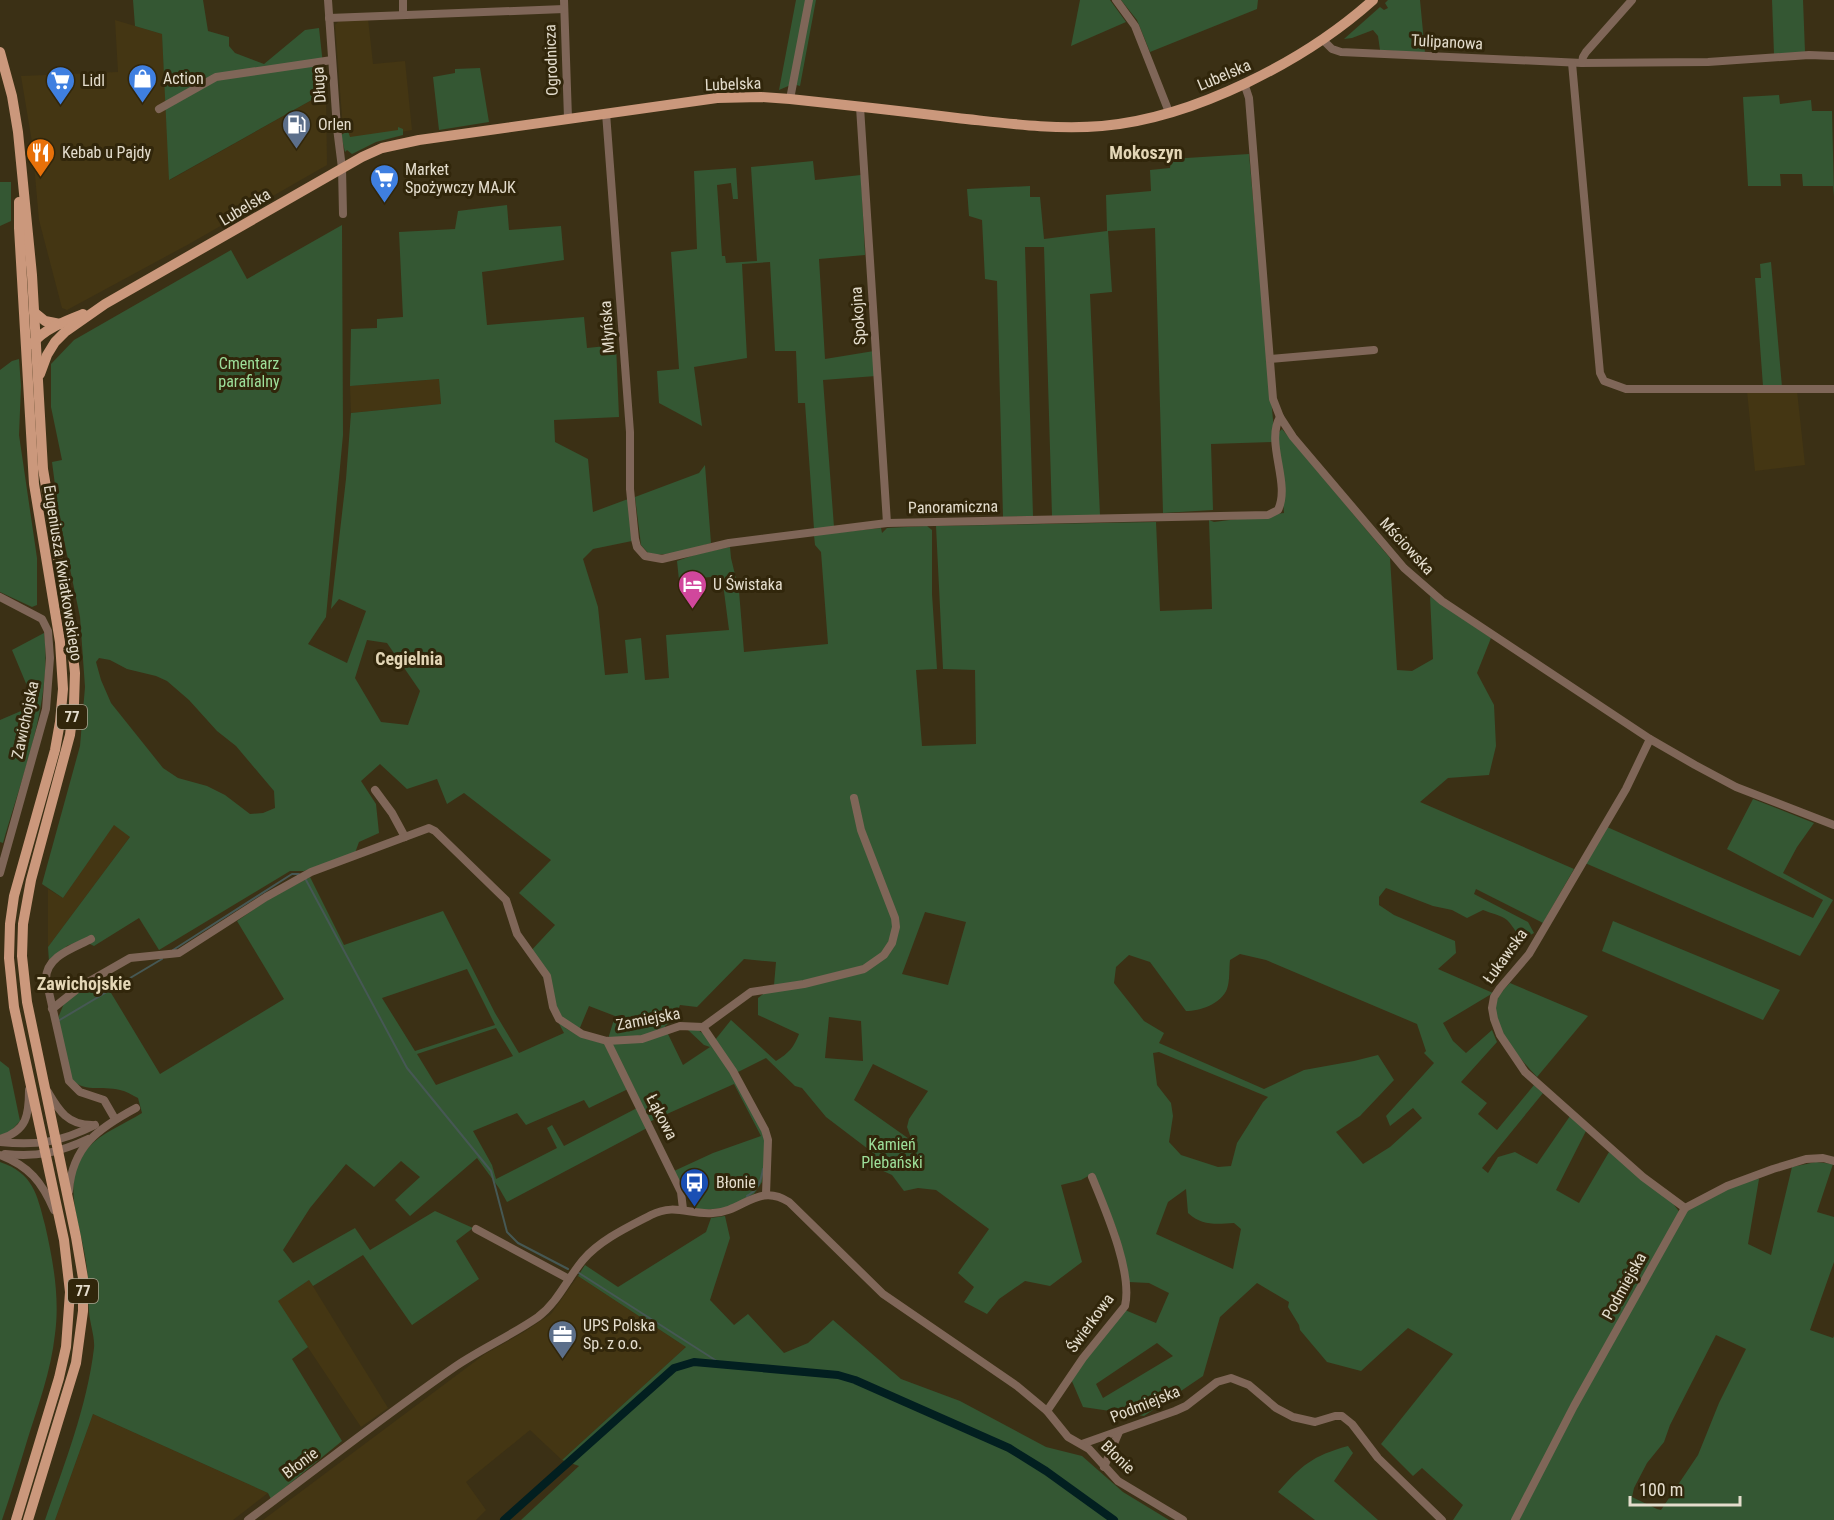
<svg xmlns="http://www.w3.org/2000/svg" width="1834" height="1520" viewBox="0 0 1834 1520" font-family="'Roboto Condensed',sans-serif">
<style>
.built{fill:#443613}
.green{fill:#345733;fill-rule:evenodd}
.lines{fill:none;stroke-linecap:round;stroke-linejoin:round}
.stream{stroke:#465854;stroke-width:2}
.canal{stroke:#021f20;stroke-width:8}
.minor{stroke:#7f6658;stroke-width:8}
.major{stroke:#cb987c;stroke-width:10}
.labels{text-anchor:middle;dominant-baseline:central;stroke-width:6;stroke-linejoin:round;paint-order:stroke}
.shield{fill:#31260b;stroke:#aea693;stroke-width:1.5}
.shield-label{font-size:15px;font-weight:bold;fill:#e4ddcd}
.street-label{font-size:16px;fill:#e4ddcd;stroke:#31260b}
.poi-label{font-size:16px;fill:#e4ddcd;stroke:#31260b;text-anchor:start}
.park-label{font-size:16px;fill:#9ddf9a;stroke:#31260b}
.neighbourhood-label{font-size:18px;font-weight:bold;fill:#e3d6b6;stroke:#31260b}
</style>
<rect width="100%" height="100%" fill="#3b3015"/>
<g class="built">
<path d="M368,19L373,64L405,61L412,130L344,143L335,25L340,20Z"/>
<path d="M115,20L162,34L170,180L326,92L327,165L189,244L67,310L62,308L39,220L32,142L21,76L118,72Z"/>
<path d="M439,379L441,404L351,413L350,386Z"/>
<path d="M1747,391H1797L1805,465L1755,471Z"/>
<path d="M114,824L130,837L48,947V889L63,898Z"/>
<path d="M578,1276L686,1347L562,1460L530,1430L466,1482L486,1510L476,1520H263L485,1354L524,1332L551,1314Z"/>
<path d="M309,1280L388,1408L361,1427L277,1301Z"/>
<path d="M93,1414L268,1493L233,1520H55Z"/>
</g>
<g class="green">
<path d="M133,0H203L208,31L229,37V46L235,53L264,64L305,30L319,28L326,92L169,180L162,34L135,26Z"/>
<path d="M796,0H816L800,86L793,84L779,90Z"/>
<path d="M1080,0H1110L1126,22L1071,46Z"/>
<path d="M1121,0H1258L1257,9L1150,52L1137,20Z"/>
<path d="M1388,0H1420L1425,53L1380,50L1378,36L1373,30L1352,38L1344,39L1380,7L1384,10L1388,8L1385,3Z"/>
<path d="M1772,0H1803L1805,52L1774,54Z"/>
<path d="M480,68L489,122L439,130L433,77L455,73V69Z"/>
<path d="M1779,95L1780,104L1811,100L1812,111H1832L1834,197L1833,186H1803L1802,174H1780L1781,186H1748L1743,97Z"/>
<path d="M398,127L403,129V135L376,142L352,154L347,150L345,152L341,135L348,131L350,137L398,130Z"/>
<path d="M1249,154L1275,442L1211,444L1213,510L1163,513L1155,228L1108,231L1112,292L1090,294L1100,515L1052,516L1044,247H1025L1033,516L1003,517L997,281L985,279L982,220L969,216L967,189L1030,186V197H1040L1044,239L1107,231L1106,195L1151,191L1150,170L1170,168L1171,159Z"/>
<path d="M813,161L815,180L861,175L865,255L819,259L825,359L874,351L876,376L823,380L834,527L814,529L805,403H798L796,351H775L770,262L742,264L747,358L694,367L702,426L659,403L657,371L679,369L671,252L697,249L694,171L736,168L738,199H733L731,183L717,185L722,256H725L726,263L757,261L751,167Z"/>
<path d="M0,182H11V221L0,226Z"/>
<path d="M507,205L509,230L561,226L564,260L482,272L487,325L584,317L587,348L616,345L619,417L554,420L555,442L588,459L593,512L628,499L632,541L593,549L583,559L598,607L605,675L628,673L625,640L641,638L645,680L669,678L666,635L729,630L722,576L679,580L677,561L697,554L730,547L731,558L739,591L744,652L828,644L821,552L815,545L814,535L881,528L882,533L887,528L927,526L932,530V594L937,669L916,670L922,746L976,744L975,670L943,669L936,526L1156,522L1160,611L1212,609L1209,520L1214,522L1284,513L1278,438L1279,432L1282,429L1390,558L1397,670L1412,671L1433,659L1430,596L1491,638L1477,673L1494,705L1496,746L1489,775L1448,778L1420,802L1574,869L1543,923L1476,889L1474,894L1528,922L1534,933C1517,943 1516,928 1507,920C1501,915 1490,913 1483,910L1467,918L1452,910L1433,906L1386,888L1379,897V905L1394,915L1455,941L1456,953L1438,969L1493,993L1443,1023L1453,1041L1466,1053L1492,1030L1497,1042L1461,1082L1487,1103L1478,1114L1497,1130L1534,1085L1543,1093L1482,1168L1488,1173L1498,1157L1515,1152L1537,1164L1570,1116L1586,1131L1556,1190L1579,1203L1609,1152L1668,1197L1681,1214L1745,1180L1759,1179L1748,1244L1771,1255L1792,1167L1816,1162L1833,1164L1817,1212L1834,1217V1262L1810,1330L1833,1338L1834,1336V1520H1453L1463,1505L1422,1468L1413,1476L1381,1444L1453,1354L1408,1328L1361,1371L1327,1362L1300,1330L1299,1325L1288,1307L1289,1302L1257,1283L1220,1317L1203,1376L1144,1416L1083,1407L1071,1379L1125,1310L1156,1323L1169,1293L1149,1283L1129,1282L1118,1233L1094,1173L1081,1180L1061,1185L1082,1262L1050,1286L1025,1281L999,1299L987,1314L964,1302L974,1287L958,1273L989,1229L936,1190L918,1188L904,1191L892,1175L881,1170L872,1160V1152L826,1117L802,1088L795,1086L766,1058L738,1072L715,1040L731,1020L776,1061C789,1053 794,1047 799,1034L758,1015V998L774,985L776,962L744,959L697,1007L680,1005L674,1020L665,1026V1028L639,1038L608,1039L615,1016L589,1006L579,1030L565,1028L584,1038L605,1044L628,1089L589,1108L584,1100L526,1125L517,1113L473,1131L492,1165L496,1179L557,1148L547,1128L552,1125L564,1146L637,1108L647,1128L507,1202L499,1188L477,1158L410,1216L395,1200L420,1177L401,1161L374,1187L346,1164L310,1208L283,1250L293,1263L355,1228L370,1250L435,1211L473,1228L456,1241L479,1279L412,1325L363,1255L313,1286L309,1280L278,1301L308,1347L292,1359L342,1441L271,1499L268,1493L93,1414L55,1520H45C64,1465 87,1407 94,1348C95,1337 90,1324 89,1312C87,1295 89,1278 86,1262C81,1225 59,1180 88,1148C102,1132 125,1124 142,1113L138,1098C132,1095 126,1091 120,1090C102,1085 82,1094 70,1077L58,1018L65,1001L102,978L160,1074L284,999L237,921L269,899L310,877L344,945L443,911L495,1013L519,1053L564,1033L556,1018L541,970L528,954L555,925L519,893L551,860L464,793L447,804L437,779L407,789L380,764L361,781L376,804L379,833L359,842L355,853L304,871H290L159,950L139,918L94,946L82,940L67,946L49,962L48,947L130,837L114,825L63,898L42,884L80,746L85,687L80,617L59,516L52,462L62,460L51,407V364L74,340L231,250L247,279L342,225L343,435L326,617L308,644L347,663L366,611L339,599L331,609L346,479L351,413L441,404L439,379L350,386L351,329L377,328V319L403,317L399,232L455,229L458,211ZM367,640L387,643L420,691L408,725L381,722L355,678ZM99,658L110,660L127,669L156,676L167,681L189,700L217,731L236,746L274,791L275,808L263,813L250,814L225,795L207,786L178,778L163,768L111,703L101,680L96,662ZM925,912L966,922L948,985L902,974ZM1240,954L1266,960L1417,1024L1426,1051L1424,1053L1434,1063L1386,1116L1390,1126L1413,1108L1422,1118L1390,1147L1363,1164L1336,1132L1360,1116L1394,1080L1378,1055L1354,1061L1304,1070L1264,1089L1159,1043L1164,1033L1144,1021L1114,983L1116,967L1129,955L1150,962L1186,1011C1200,1011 1221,1004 1227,989C1230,981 1229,968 1230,960ZM467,969L495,1025L415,1051L382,998ZM829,1017L861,1021L863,1061L825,1058ZM496,1028L513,1056L436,1085L417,1054ZM1159,1052L1268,1097L1263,1102L1237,1143L1231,1166L1218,1167L1181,1155L1169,1142L1173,1116L1171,1103L1157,1085L1153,1053ZM873,1064L928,1091L909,1119L907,1127L912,1141L854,1100ZM1186,1189L1188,1213C1202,1226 1216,1224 1234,1223L1241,1229L1233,1269L1156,1234L1168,1202ZM1716,1335L1746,1349L1719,1403L1698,1455L1661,1510L1657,1509L1632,1497L1634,1488L1647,1463L1664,1442L1670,1425ZM1157,1343L1173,1356L1103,1398L1096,1384Z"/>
<path d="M1771,262L1782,387L1763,386L1755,278H1761L1760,264Z"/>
<path d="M19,359L21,386L19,435L37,558V605L32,607L0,592V370L12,361Z"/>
<path d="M705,465L711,543C691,550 671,555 650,555L641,545L635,497L699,473Z"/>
<path d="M44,633C53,699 21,779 3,843L0,842V720L35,705L12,650Z"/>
<path d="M1753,799L1814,823L1797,847L1783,873L1833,900L1800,956L1585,863L1607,827L1813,918L1823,900L1727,849Z"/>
<path d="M1613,921L1780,990L1763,1020L1602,951Z"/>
<path d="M1510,983L1588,1016L1537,1077C1522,1061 1490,1026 1496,1002C1499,994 1505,988 1510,983Z"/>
<path d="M688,1030H698L704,1034L728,1065L759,1122L765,1143L763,1175L762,1182L754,1194L726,1208L699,1210L691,1204L674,1171L713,1153L761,1136L734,1084L649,1122L610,1043L667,1032L683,1065L710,1047L704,1045Z"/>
<path d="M0,1061L9,1068L20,1121L10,1132L0,1135Z"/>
<path d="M0,1162C33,1173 37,1194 45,1225C53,1260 60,1298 55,1334C51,1371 38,1406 27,1441C19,1467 11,1494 2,1520H0Z"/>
<path d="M725,1216L730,1238L710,1300L734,1325L748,1314L784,1353L808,1343L833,1320L901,1379L960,1401L1046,1447L1082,1456L1123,1492L1169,1520H521L579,1466L562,1460L686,1347L578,1276L585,1265L618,1287L706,1232L711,1218Z"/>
<path d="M1348,1446L1353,1453L1334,1481L1378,1520H1315L1278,1492C1302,1465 1312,1456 1348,1446Z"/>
</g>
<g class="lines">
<g class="stream">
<path d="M306,880L407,1068L491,1171L507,1232L518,1243L568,1269"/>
<path d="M173,950L292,874H299"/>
<path d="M58,1021L162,959"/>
<path d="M747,1196C758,1190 761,1181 763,1169"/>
<path d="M579,1273L723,1365"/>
</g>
<path class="canal" d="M504,1520L674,1368L694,1362L838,1375L855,1380L1009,1448L1046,1471L1114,1520"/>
<g class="minor">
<path d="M328,0L337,128L342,168L343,214"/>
<path d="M403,0V15"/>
<path d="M564,0L568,118"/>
<path d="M1116,0L1135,26L1169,112"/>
<path d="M329,18L564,9"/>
<path d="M1324,41L1332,49L1341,52L1582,63L1708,62L1809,55L1834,56"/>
<path d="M1572,63L1600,373L1604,381L1626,389H1834"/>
<path d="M1582,63L1583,57L1586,52L1632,0"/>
<path d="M1244,83L1249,98L1273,399L1280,417L1293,437L1404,568L1442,601L1650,739L1695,765L1736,787L1834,825"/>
<path d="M790,99L809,0"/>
<path d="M860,107L887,523"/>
<path d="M159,109L216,77L332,60"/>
<path d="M606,113L630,432V489L635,539L637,547L645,556L662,559L729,543L887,523L1268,515L1278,510C1291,483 1265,443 1280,417"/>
<path d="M1270,359L1374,350"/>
<path d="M0,597L42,619L48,631L50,658L46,709L0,873"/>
<path d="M1650,739L1626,789L1529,954L1500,988L1494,997L1492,1008L1494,1019L1500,1035L1525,1072L1643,1177L1685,1208"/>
<path d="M375,790L392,813L405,837"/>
<path d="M91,939C74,948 46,956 46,979L69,1081L80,1092L104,1100L115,1119"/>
<path d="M52,1009L81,986L130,958L179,953L266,897L311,872L429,828L435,831L506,900L517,934L547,976L553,1007L559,1019L582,1034L607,1041L642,1039L680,1026L703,1027L751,992L804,984L864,969L884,955L892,943L896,927L895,918L861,830L854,798"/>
<path d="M703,1027L733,1071L765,1130L768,1140L766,1194"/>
<path d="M607,1041L681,1192L683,1209"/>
<path d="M48,1092C59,1111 68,1125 92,1125"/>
<path d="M0,1139C27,1131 29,1115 29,1090"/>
<path d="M0,1142C37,1146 61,1142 95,1125"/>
<path d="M5,1154C38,1157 58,1153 88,1139"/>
<path d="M0,1155C29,1166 42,1182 54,1210"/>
<path d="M69,1191C72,1146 99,1128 136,1108"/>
<path d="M476,1229L569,1279"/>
<path d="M1047,1411L1083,1358L1125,1306C1133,1272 1105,1209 1092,1177"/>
<path d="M1082,1444L1175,1411L1186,1406L1217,1382L1231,1378L1249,1385L1276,1408L1293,1417L1315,1422L1335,1416H1342L1352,1424L1378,1458L1442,1520"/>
<path d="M1104,1467L1119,1432"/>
<path d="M248,1520C317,1469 385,1415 456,1366C483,1348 512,1335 538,1317C558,1302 567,1279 583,1260C600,1240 628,1227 651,1215C675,1203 689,1215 713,1213C743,1212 758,1182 789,1202L883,1294L1017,1386L1047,1411L1068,1437L1089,1449L1118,1481L1183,1520"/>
<path d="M1515,1520L1574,1406L1685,1208L1727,1186L1773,1169L1806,1159L1823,1158L1834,1161"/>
</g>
<g class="major">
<path d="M0,52L12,96L18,132L32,275L43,469L70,629L75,673L74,704L70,735L31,880L23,924L22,956L27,1002L76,1237L83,1278V1311L76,1363L28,1520"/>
<path d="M34,312L45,321L60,324"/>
<path d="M32,344C44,329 65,321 83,314"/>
<path d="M40,374L47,355L55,342L65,332L105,304L362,157L382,148L419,140L717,98L761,97L790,99C846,105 901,111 957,118C1005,123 1053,130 1102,126C1194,118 1305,61 1373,0"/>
<path d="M16,1520L59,1378L66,1347L70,1292L64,1240L14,1007L9,958L10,924L14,896L55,750L60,722L63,689L60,642L34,484L19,228V202"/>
</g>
</g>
<defs>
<symbol id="shop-pin" viewBox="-11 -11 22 30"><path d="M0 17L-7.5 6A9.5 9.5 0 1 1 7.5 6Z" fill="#3f7fe0" stroke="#31260b"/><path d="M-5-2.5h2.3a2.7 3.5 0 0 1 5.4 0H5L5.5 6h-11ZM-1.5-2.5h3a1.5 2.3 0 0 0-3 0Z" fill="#fff"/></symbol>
<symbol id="supermarket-pin" viewBox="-11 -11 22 30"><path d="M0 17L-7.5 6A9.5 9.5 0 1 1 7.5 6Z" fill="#3f7fe0" stroke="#31260b"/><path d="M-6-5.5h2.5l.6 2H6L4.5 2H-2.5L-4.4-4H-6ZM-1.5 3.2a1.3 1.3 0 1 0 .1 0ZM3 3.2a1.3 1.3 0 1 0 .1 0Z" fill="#fff"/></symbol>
<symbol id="fuel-pin" viewBox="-11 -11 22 30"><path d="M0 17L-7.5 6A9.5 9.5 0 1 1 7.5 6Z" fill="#5c6f8a" stroke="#31260b"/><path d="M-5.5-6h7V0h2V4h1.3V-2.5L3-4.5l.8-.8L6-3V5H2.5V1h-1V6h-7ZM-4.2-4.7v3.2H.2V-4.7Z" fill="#fff"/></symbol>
<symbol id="restaurant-pin" viewBox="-11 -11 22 30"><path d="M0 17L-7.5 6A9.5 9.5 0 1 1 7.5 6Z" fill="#e8710a" stroke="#31260b"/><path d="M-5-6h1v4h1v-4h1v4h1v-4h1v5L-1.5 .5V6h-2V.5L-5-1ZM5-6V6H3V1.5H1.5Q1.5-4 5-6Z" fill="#fff"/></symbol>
<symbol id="hotel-pin" viewBox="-11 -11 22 30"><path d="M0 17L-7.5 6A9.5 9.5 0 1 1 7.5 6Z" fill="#d1479c" stroke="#31260b"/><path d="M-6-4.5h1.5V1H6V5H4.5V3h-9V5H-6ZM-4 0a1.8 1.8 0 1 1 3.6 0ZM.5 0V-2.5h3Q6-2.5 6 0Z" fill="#fff"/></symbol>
<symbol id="bus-pin" viewBox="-11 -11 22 30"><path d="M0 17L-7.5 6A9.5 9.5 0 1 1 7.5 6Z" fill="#1a4fb4" stroke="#31260b"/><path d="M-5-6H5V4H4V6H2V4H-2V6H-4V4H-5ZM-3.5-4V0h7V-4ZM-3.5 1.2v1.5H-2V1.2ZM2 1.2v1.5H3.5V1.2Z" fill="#fff"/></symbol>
<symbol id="office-pin" viewBox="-11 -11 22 30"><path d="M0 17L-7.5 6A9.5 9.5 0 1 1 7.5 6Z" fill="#5c6f8a" stroke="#31260b"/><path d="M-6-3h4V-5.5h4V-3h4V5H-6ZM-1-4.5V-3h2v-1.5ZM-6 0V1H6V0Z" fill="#fff"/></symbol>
</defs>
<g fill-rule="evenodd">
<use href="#shop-pin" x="126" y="62" width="33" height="45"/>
<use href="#supermarket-pin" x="44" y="64" width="33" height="45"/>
<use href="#fuel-pin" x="280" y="108" width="33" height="45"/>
<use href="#restaurant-pin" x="24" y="136" width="33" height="45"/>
<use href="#supermarket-pin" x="368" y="162" width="33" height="45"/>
<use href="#hotel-pin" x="676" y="568" width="33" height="45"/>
<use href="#bus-pin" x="678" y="1166" width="33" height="45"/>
<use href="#office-pin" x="546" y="1318" width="33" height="45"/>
</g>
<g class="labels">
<g class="shield">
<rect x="57" y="705" width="30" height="24" rx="4.5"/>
<rect x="68" y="1279" width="30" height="24" rx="4.5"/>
</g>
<g class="shield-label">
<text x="72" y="717">77</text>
<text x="83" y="1291">77</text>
</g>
<g class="street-label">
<text transform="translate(1447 42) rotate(3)">Tulipanowa</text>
<text transform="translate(551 60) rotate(-92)">Ogrodnicza</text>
<text transform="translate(1224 75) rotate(-23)">Lubelska</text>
<text transform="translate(733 84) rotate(-2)">Lubelska</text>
<text transform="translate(319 85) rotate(-94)">Długa</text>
<text transform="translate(245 207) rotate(-31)">Lubelska</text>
<text transform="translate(858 316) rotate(-94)">Spokojna</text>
<text transform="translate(607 327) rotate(-94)">Młyńska</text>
<text transform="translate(953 507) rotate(-1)">Panoramiczna</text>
<text transform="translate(1407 546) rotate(47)">Mściowska</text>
<text transform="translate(63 573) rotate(81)">Eugeniusza Kwiatkowskiego</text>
<text transform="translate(25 720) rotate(-78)">Zawichojska</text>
<text transform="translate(1505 956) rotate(-54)">Łukawska</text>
<text transform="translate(648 1019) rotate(-11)">Zamiejska</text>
<text transform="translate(662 1117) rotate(63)">Łąkowa</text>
<text transform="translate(1624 1286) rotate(-61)">Podmiejska</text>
<text transform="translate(1090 1323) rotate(-54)">Świerkowa</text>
<text transform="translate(1145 1404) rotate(-22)">Podmiejska</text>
<text transform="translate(1118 1457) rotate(44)">Błonie</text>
<text transform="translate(300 1463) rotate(-37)">Błonie</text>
</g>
<g class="poi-label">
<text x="163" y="78">Action</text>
<text x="82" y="80">Lidl</text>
<text x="318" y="124">Orlen</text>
<text x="62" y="152">Kebab u Pajdy</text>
<text x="405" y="169">Market<tspan x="405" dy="18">Spożywczy MAJK</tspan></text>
<text x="713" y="584">U Świstaka</text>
<text x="716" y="1182">Błonie</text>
<text x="583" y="1325">UPS Polska<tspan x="583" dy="18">Sp. z o.o.</tspan></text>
</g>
<g class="park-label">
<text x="249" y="363">Cmentarz<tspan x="249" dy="18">parafialny</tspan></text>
<text x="892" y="1144">Kamień<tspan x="892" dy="18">Plebański</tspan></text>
</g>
<g class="neighbourhood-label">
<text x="1146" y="152">Mokoszyn</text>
<text x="409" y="658">Cegielnia</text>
<text x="84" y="983">Zawichojskie</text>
</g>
</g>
<path d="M1630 1496v9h110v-9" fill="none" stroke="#e4ddcd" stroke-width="3"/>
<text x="1639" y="1496" font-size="18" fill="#e4ddcd" stroke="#31260b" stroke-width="4.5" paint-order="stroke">100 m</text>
</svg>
